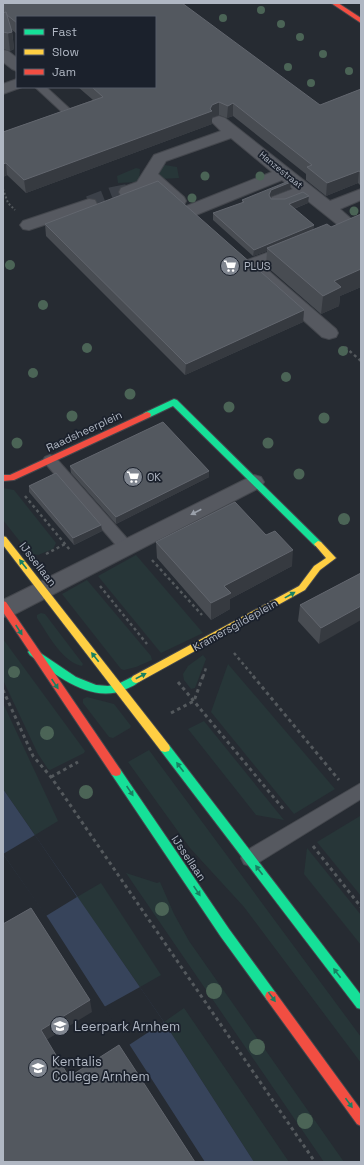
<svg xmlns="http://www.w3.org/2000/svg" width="364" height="1165" viewBox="0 0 364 1165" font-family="'Space Grotesk',sans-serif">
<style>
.green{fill:#273638}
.water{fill:#37445b}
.pier{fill:#262b32}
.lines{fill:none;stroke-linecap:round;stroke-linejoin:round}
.street-tunnel{stroke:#3b4048;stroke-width:16;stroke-dasharray:16 8;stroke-linecap:butt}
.lane-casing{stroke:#44474d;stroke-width:2}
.street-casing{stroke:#44474d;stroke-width:2}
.fast-casing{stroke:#44474d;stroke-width:2}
.slow-casing{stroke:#44474d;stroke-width:2}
.jam-casing{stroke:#44474d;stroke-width:2}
.path-far2{stroke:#54595d;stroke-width:2;stroke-dasharray:2 2;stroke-linecap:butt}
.path-far1{stroke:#54595d;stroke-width:2.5;stroke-dasharray:3 3;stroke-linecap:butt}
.path{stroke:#54595d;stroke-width:3;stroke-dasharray:3.5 3.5;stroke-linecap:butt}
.lane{fill:#565960;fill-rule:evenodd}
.street{fill:#565960;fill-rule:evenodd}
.fast{fill:#16e098;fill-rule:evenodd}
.slow{fill:#ffcf43;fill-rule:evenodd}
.jam{fill:#f24e42;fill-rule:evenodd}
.tree{fill:#4b6456}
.wall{fill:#484c52}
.shaded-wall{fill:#363a40}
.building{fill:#53585f;stroke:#62666e}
.oneway{fill:#9aa0aa}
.oneway2{fill:#188062}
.labels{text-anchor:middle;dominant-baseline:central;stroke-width:3.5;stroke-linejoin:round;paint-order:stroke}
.far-street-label{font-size:9px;fill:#b0b7c3;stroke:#1b212c}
.poi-label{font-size:11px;fill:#b0b7c3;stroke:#1b212c;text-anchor:start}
.street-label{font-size:11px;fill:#b0b7c3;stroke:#1b212c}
.near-poi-label{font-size:13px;fill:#b0b7c3;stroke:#1b212c;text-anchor:start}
</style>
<rect width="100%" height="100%" fill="#262b32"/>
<g class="green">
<path d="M165,165L177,167L179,178L161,179L158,176L163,166Z"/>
<path d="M136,168L140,169L139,180L137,182L118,183L117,176Z"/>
<path d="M3,488L14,490L56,543L53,549L38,555L29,553L3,520Z"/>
<path d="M136,555L203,633L161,653L98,576Z"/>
<path d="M87,580L151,656L152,660L136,667L124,670L121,669L62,594Z"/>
<path d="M41,613L45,614L83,664L82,666C62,662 48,634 37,618V615Z"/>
<path d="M3,639L85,751L84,753L50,770L48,769L38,754L3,680Z"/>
<path d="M203,655L206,659L195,688L191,689L184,680L183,674L188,666Z"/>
<path d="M228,664L335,789L294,814L211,712Z"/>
<path d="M87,697L114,704L131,726L130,728L113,738L109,737L83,703V699Z"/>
<path d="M3,703L58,821L35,835L3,789Z"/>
<path d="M204,721L284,820L256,815L188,729Z"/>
<path d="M149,750L361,1037V1063L244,907L190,848L128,762Z"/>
<path d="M360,816L361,817V896L317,842Z"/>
<path d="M307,848L361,915V945L304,874Z"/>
<path d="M126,873L157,883L160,882L174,914L189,941L344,1162H324Z"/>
<path d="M101,883L161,975L140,987L77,897Z"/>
<path d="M184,1008L289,1162H254L164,1022Z"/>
</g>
<path class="water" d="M3,789L164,1022L254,1162H205L48,918L3,854Z"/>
<g class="pier">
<path d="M35,835L77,897L46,916L3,854Z"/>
<path d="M140,987L164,1022L129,1045L104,1007Z"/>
</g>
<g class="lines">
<path class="street-tunnel" d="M89,204L112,195L127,192"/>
<defs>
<g id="lane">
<path d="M35,87H46L71,110L66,113L62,112Z"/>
<path d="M50,455L55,457L131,543L133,547L131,551L126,552L121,551L45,463L43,460L45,457Z"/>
<path d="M361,783V799L256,864L250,866L244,864L241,858L244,852Z"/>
</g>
<g id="street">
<path d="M3,50L8,51L17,58V71L12,69L3,62Z"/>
<path d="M17,79V87H22L3,94V84Z"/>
<path d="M219,116L225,118L330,201L361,189V200L340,209L358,225L355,229L349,230L343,229L303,197C293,201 283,207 272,205L270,201L272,197L293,189L282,180L196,215L190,216L184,215L182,211L184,207L272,172L231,138L166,161L158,174L184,197L186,201L184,205C170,208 161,194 151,186C146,193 130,198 121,196L119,192L121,188L137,182L154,155L221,131L211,121L213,118Z"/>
<path d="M89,199L95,200L97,204L95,208L29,230L23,229L20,225L23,221Z"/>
<path d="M293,243L299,244L302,248L299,252L263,266L336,329L338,333L336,337L329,339L322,337L242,265L245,261Z"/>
<path d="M254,475L261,477L264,482L261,487L13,615L3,617V600Z"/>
</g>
<g id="fast">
<path d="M174,399L177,400L321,542L322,544L321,546H315L173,406L150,417H144L143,415L144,413Z"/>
<path d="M33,648L76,677L96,685L108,686L118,684L136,675L139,676L141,679C138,684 131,687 126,689C92,705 55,675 30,655L28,652L30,649Z"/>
<path d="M165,744L169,745L361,995V1009L357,1008L161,751L160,748L161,745Z"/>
<path d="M116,768L120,769L229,929L275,992L277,996L275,1000L271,1001L267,1000L221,937L112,775L111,772L112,769Z"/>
</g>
<g id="slow">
<path d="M3,536L6,537L169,745L170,748L169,751L165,752L161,751L3,545Z"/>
<path d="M318,541L321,542L336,558L320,570L305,590L139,682L136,683L133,682L131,679L133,676L299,586L314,566L326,558L314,544Z"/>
</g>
<g id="jam">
<path d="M331,3H338L361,18V23Z"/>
<path d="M147,412L150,413L151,415L150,417L14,480L3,481V475H10Z"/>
<path d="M3,601L6,602L120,769L121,772L120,775L116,776L112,775L3,612Z"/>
<path d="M271,991L275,992L361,1110V1126L357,1124L267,1000L265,996L267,992Z"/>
</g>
</defs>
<use href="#lane" class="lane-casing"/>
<use href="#street" class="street-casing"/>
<use href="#fast" class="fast-casing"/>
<use href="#slow" class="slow-casing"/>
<use href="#jam" class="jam-casing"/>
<path class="path-far2" d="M3,189L8,203L15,210"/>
<g class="path-far1">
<path d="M345,347L361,361"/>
<path d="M25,496L70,550"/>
<path d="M46,554L65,544"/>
<path d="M152,560L202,615"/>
<path d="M100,586L147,644"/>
<path d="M234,653L254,677"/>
<path d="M203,677L206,668"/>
</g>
<g class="path">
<path d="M253,676L339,780"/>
<path d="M178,682L285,811"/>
<path d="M3,690L33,756L51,777L315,1162"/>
<path d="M171,713L194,701L203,676"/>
<path d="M51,777L78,762"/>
<path d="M313,846L361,907"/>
</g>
<use href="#lane" class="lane"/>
<use href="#street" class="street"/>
<use href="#fast" class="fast"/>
<use href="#slow" class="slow"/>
<use href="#jam" class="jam"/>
</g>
<g class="tree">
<circle cx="261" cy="10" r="4"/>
<circle cx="223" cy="18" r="4"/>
<circle cx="281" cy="24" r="4"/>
<circle cx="300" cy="37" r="4"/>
<circle cx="323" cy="54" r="4"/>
<circle cx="288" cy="67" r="4"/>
<circle cx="349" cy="71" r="4"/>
<circle cx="311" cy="83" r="4"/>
<circle cx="205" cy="176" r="4.5"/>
<circle cx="260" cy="176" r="4.5"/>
<circle cx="192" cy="198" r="4.5"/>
<circle cx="354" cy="211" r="4.5"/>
<circle cx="10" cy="265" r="5"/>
<circle cx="43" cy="305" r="5"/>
<circle cx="87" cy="348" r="5"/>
<circle cx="343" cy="351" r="5"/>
<circle cx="33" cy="373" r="5"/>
<circle cx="286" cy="377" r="5"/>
<circle cx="130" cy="394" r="5.5"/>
<circle cx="229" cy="407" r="5.5"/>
<circle cx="72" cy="416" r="5.5"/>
<circle cx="324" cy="418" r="5.5"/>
<circle cx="17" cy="443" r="5.5"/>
<circle cx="268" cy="443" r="5.5"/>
<circle cx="299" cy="474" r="5.5"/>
<circle cx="344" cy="519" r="6"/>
<circle cx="14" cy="672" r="6"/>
<circle cx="47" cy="733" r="7"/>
<circle cx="86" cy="792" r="7"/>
<circle cx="162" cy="909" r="7"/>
<circle cx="214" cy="991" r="8"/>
<circle cx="257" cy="1047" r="8"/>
<circle cx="305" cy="1121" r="8"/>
</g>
<g class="wall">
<path d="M3,3L320,105L361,89V186L358,183L326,196L306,180V174L233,116L227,118L219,115L212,117V124L26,193L7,175L3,177V132L93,100L78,87H155L17,17V34L12,30L14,49L10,51L3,49Z"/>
<path d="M291,182L290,189L271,196L270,197L271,199L308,203L294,209L314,225L313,229L361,287L340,296L339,306L321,314L266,266L267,251L253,256L213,220V213L242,203V200Z"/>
<path d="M45,224L304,310L303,322L185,375L46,236Z"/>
<path d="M70,466L209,471V477L116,524L71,473Z"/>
<path d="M29,486L101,525L102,531L74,545L29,492Z"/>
<path d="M156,542L292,566L230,599V609L211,620L157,558Z"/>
<path d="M361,573L319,644L298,621L300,605Z"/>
</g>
<g class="shaded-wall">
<path d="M12,32L14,49L10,51L8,33Z"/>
<path d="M219,102V115L212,117V124L26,193L24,180Z"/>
<path d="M233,103V116L227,118L228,106Z"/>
<path d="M6,163L7,175L3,177V164Z"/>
<path d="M359,171L358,183L326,196L327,183Z"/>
<path d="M291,182L290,189L271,196L269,202V195L271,190Z"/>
<path d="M309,196L308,203L288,211L289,204Z"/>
<path d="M314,225L313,232L267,248V251L253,256L254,250Z"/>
<path d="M361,269V287L340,296L339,306L321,314L323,296L334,281Z"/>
<path d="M304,310L303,322L185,375L186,364Z"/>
<path d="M209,471V477L116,524V517Z"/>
<path d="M101,525L102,531L74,545L73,538Z"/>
<path d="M293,550L292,566L230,599V609L211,620V603L224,586Z"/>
<path d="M361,606V620L319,644L321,628Z"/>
<path d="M90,1000L92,1012L43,1042L41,1030Z"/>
</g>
<g class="building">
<path d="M3,3H182L320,105L361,89V172L359,171L327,183L307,167L312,165L233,103L228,106L219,102L212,105L210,109L212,111L24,180L6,163L3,164V132L103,97L92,87H155V17H17V23L7,15L6,12L4,13L3,12Z"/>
<path d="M6,12L12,32L8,33L3,32V13Z"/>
<path d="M158,181L304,310L186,364L45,224Z"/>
<path d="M289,181L291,182L271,190L269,195L271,199H285L303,192L309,196L289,204L314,225L254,250L213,213L244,202L242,200Z"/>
<path d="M361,214V269L334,281L341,287L323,296L267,248L327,224L331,227Z"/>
<path d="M163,422L209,471L116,517L70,466Z"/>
<path d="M56,473L101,525L73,538L29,486Z"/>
<path d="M235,502L266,535L275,531L293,550L224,586L231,593L211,603L156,542Z"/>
<path d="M361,573V606L321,628L300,605Z"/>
<path d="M31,908L90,1000L41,1030L69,1077L119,1045L195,1162H3V924Z"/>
</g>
<defs><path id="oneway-solid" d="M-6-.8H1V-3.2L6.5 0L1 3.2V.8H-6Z"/></defs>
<use class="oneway" href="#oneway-solid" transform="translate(196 512) rotate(153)"/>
<g class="oneway2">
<use href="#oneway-solid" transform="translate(23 564) rotate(-128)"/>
<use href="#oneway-solid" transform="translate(290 595) rotate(-29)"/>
<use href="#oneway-solid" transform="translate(19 630) rotate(57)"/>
<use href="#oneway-solid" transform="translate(95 657) rotate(-128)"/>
<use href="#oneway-solid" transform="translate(141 676) rotate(-28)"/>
<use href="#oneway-solid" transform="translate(55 684) rotate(56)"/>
<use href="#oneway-solid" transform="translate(180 767) rotate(-127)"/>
<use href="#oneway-solid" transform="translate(130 791) rotate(56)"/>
<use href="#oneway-solid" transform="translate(259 870) rotate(-127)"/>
<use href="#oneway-solid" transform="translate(197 891) rotate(56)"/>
<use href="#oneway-solid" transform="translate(337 973) rotate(-127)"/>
<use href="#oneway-solid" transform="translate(272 997) rotate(54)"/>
<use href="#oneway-solid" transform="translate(349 1103) rotate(54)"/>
</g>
<defs>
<symbol id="supermarket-disc" viewBox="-11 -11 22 22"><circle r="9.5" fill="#808690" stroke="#1b212c"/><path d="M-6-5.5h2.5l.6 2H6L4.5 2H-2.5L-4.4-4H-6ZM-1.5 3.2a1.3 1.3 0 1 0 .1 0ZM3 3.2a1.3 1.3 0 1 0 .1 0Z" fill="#fff"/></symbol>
<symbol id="school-disc" viewBox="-11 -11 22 22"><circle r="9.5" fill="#808690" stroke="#1b212c"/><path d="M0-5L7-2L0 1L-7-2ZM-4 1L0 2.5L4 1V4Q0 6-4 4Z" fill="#fff"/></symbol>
</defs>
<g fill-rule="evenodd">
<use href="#supermarket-disc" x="219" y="255" width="22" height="22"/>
<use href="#supermarket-disc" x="122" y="466" width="22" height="22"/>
<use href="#school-disc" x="49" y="1015" width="22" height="22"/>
<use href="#school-disc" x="27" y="1057" width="22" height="22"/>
</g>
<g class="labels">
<g class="far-street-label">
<text transform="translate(281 170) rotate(39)">Hanzestraat</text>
</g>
<g class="poi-label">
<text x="244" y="266">PLUS</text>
<text x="147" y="477">OK</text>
</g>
<g class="street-label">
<text transform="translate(84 431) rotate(-25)">Raadsheerplein</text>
<text transform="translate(38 564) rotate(52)">IJssellaan</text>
<text transform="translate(235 625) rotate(-29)">Kramersgildeplein</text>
<text transform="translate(189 858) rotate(56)">IJssellaan</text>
</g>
<g class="near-poi-label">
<text x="74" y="1026">Leerpark Arnhem</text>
<text x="52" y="1061">Kentalis<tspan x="52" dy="15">College Arnhem</tspan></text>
</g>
</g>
<rect width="364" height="1165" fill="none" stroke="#b0b7c3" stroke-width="8"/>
<rect x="16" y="16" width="140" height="72" fill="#1b212c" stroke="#575d68"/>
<rect x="24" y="29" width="20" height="6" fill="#16e098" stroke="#575d68"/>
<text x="52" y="36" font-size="12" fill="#b0b7c3">Fast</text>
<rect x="24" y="49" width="20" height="6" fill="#ffcf43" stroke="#575d68"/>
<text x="52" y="56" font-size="12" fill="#b0b7c3">Slow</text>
<rect x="24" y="69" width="20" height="6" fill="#f24e42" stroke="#575d68"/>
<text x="52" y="76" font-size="12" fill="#b0b7c3">Jam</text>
</svg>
